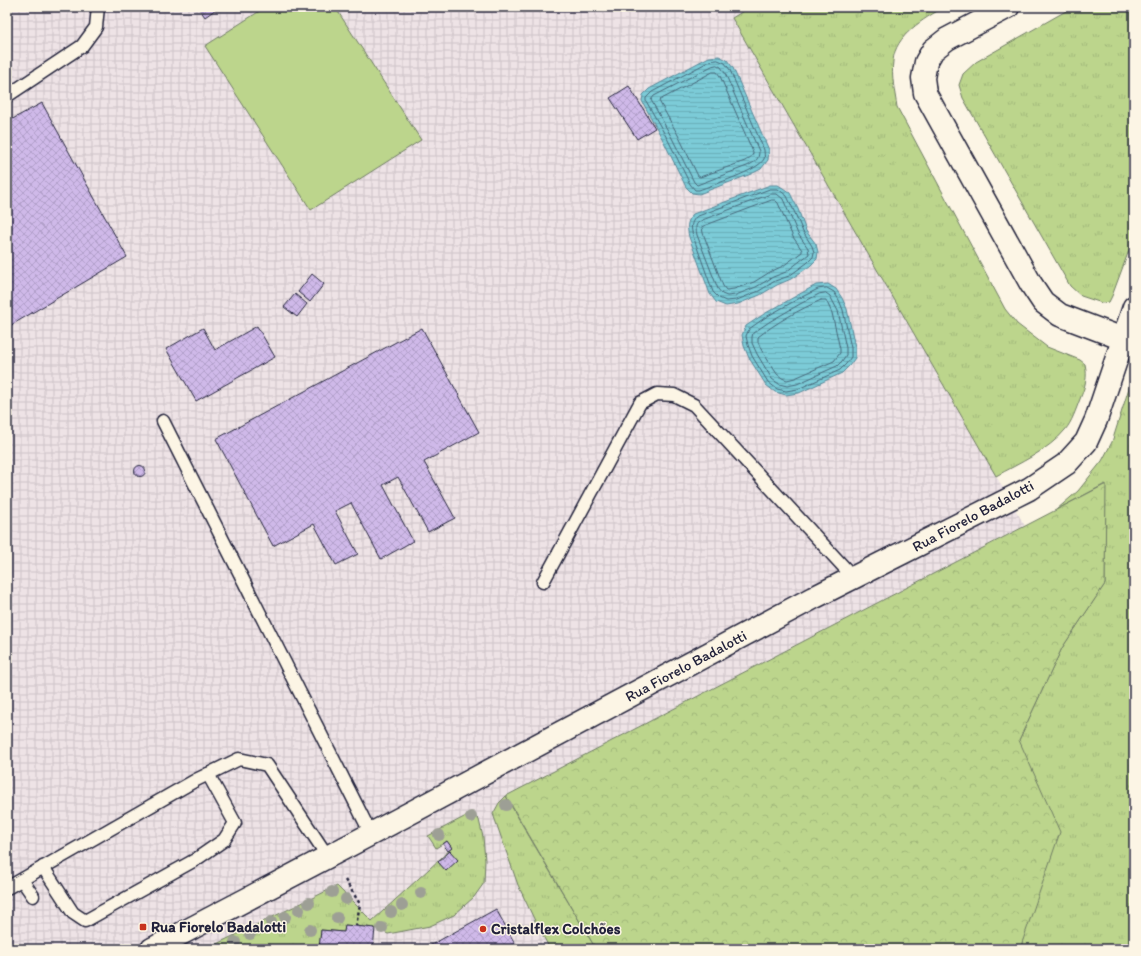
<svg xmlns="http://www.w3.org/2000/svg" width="1141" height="956" viewBox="0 0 1141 956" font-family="Itim,sans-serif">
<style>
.industrial{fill:url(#industrial-grid)}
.grass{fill:url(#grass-tufts);stroke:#6f7c64}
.forest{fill:url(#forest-crowns);stroke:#6f7c64}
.garden{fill:#bcd58c;stroke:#6f7c64}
.water{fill:url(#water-rules);stroke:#578799}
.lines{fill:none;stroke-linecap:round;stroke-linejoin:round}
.shore{stroke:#466679;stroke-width:1}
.building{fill:url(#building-cross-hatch);stroke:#22223b}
.lane-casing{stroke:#22223b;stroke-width:15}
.street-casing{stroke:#22223b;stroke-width:25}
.path{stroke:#22223b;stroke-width:2.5;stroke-dasharray:3 3;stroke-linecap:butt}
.lane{stroke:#fcf5e5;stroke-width:12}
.street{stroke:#fcf5e5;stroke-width:22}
.tree{fill:#9d9f95}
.poi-dot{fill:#c8321e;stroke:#fcf5e5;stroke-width:1.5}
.labels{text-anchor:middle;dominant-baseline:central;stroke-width:3;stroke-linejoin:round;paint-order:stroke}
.street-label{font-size:15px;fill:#22223b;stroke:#fcf5e5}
.poi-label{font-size:15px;font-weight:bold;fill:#22223b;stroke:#fcf5e5;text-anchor:start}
</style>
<defs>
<pattern id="industrial-grid" width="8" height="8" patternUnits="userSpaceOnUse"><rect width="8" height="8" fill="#eee3e6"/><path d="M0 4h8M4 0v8" fill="none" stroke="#ccc2c6"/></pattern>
<pattern id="grass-tufts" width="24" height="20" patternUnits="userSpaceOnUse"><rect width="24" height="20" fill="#bcd58c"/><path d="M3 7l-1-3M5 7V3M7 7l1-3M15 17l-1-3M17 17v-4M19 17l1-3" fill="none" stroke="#a1b77a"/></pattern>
<pattern id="forest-crowns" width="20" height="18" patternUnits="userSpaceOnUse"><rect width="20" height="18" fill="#bcd58c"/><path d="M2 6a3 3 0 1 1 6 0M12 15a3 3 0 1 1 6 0" fill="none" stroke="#a1b77a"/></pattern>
<pattern id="water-rules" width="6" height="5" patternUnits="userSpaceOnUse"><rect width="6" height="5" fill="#7bcbd7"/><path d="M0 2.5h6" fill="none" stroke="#6aaeb9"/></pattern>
<pattern id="building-cross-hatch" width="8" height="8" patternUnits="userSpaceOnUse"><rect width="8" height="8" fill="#cfb9e9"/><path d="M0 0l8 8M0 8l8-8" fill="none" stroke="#b19fc9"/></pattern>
</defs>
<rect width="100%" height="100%" fill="#fcf5e5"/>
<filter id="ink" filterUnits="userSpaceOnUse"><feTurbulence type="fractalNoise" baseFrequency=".025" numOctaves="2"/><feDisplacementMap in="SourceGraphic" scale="8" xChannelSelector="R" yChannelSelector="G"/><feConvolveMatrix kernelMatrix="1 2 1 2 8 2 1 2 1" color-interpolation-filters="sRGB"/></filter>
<g filter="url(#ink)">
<path class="industrial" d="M7,7H750L732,18L1025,526L506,796L596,949H7Z"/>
<g class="grass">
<path d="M750,7H944C924,19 895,35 893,61C891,76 895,93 897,107L1005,309L1017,324L1047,347L1080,360L1085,364C1088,377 1085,387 1080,399C1076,409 1072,422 1065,430C1049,450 1018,464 996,476L732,18Z"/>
<path d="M1073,7H1134V237L1112,296L1109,302L1102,303L1081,296L1070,286L963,98L959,85L963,74L976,62Z"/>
<path d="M1134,372V949H1021L1022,943L1019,740L1062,648L1105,584V484L1056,510L1078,491L1102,461L1112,442Z"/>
<path d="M506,796L513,809L596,949H550L535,921L518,885L493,814L499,803Z"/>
<path d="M473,814L479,820L483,837L485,860L484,883L474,897L454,915L430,926L388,934L375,928L345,925L344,932L321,930L319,949H206L337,886L372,921L452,848L447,841L436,848L428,836L466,816Z"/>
</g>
<path class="forest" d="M1106,484L1105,584L1062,648L1019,740L1060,832L1022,943L1021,949H596L506,796Z"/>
<path class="garden" d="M266,7H335L421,140L311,210L205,46Z"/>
<g class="water">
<path d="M719,56L727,60L733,68L769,150L768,160L761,169L751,174L699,194L692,193L686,187L664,142L642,101L643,95L649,89L709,57Z"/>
<path d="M770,185H778L783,188L790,193L798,209L806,231L816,244L818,252L817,259L810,266L791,279L777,285L760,295L738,304L726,306L716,302L710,294L689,237C687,227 686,223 693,214Z"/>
<path d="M828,284L836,289L842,298L847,309L855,347V358L849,366L842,373L799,393L786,395L775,392L766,385L749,358L744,346L742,335L746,326L764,314L796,296L816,285Z"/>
</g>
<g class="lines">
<g class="shore">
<path d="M718,60L725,63L730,70L764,150C764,152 765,157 764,159C758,171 712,185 699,190H695L690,184L668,140L646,101V98L652,92L710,61Z"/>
<path d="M717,65L721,67L725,73L759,151C759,160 755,162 747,166L697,185L694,182L672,138L651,100L654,96L712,66Z"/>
<path d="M713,72H717L720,76L753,152C753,157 749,158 745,161L700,177L698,176L678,135L659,101L660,100Z"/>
<path d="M770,189H778L787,196L794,211L803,232L812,246L814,252L813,257L807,263L789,276L775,281L759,291L737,300L726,301L719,298L713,292L693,236C691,228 690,223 696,217Z"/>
<path d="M771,194H777L783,199L798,234L808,248L809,254L786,272L773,277L756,287L736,295L727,296L722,294L718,289L697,235C695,225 695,223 705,219Z"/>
<path d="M772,200H775L778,203L793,237L802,250V252L783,266L770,272L754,282L734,289L726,290L723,286L703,233L702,227Z"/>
<path d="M827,288L834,292L839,300L843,310L851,348V357L846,364L840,370L798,389L786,391L777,389L768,382L752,356L748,345L746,336L749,329L766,317L798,299L818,289Z"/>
<path d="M826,293L830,296L838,311L846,348V355L842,361L837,366L797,384L787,386L779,384L772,379L757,354L752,343V337L753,333L769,322L800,304L819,294Z"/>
<path d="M821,300H826L832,313L840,349V353L834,361L795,378L787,380L782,378L777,374L762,351L758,342V337C777,322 799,310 821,300Z"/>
</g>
</g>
<g class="building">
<path d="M198,7H219L205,17Z"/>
<path d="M629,86L655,128L637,139L610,98Z"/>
<path d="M42,103L127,257L8,327L7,122Z"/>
<path d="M312,274L324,284L310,302L298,292Z"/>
<path d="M295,294L307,304L297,317L284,307Z"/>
<path d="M257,326L275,357L196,401L166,349L203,328L215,350Z"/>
<path d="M422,328L479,432L424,462L455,518L428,532L398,477L383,485L413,541L381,559L351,503L335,511L358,554L336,565L314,524L273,546L216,439Z"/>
<circle cx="140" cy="471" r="5.5"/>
<path d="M447,841L452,848L448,851L443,844Z"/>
<path d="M450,851L458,860L446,871L438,862Z"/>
<path d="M496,909L518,949H424Z"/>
<path d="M345,925L375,928L373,949H319L321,930L344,932Z"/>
</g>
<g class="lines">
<defs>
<g id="lane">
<path d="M7,96L82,46L96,27L98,7"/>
<path d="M163,421L356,804L371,834"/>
<path d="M543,582L640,403L657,394L674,395L694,405L854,578"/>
<path d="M43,867L73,913L85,921L195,860L224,840L235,823L208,774"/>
<path d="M22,880L33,896"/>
<path d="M7,888L196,780L239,759L267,765L328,857"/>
</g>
<g id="street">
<path d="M1008,7L947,39L933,50L926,62L923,78L925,93L1031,284L1043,302L1060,315L1123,339"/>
<path d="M152,949L371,834L813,598L1029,489L1066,464L1086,442L1096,420L1134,307"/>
</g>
</defs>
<use href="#lane" class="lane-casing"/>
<use href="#street" class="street-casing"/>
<path class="path" d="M345,880L360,904L356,926"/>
<use href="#lane" class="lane"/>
<use href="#street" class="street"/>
</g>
<g class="tree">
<circle cx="506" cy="805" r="6"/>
<circle cx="471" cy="817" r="6"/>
<circle cx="439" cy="835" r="6"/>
<circle cx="332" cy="892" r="6"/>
<circle cx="421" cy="893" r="6"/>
<circle cx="346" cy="899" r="6"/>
<circle cx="309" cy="903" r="6"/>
<circle cx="402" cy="905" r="6"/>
<circle cx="299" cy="910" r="6"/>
<circle cx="391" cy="912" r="6"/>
<circle cx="285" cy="917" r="6"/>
<circle cx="337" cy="918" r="6"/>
<circle cx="271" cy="922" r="6"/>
<circle cx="382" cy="928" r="6"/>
<circle cx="310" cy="930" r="6"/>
<circle cx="250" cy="934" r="6"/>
<circle cx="235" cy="942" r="6"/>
</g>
</g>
<g class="poi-dot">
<rect x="139" y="923" width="8" height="8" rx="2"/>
<circle cx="483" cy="929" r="4"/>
</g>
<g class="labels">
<g class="street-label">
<text transform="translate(973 516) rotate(-28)">Rua Fiorelo Badalotti</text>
<text transform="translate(686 666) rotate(-28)">Rua Fiorelo Badalotti</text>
</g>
<g class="poi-label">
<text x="151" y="927">Rua Fiorelo Badalotti</text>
<text x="491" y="929">Cristalflex Colchões</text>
</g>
</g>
<rect width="1141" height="956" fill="none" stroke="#fcf5e5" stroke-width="24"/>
<rect x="12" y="12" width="1117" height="932" fill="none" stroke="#22223b" stroke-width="1.5" filter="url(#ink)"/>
</svg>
